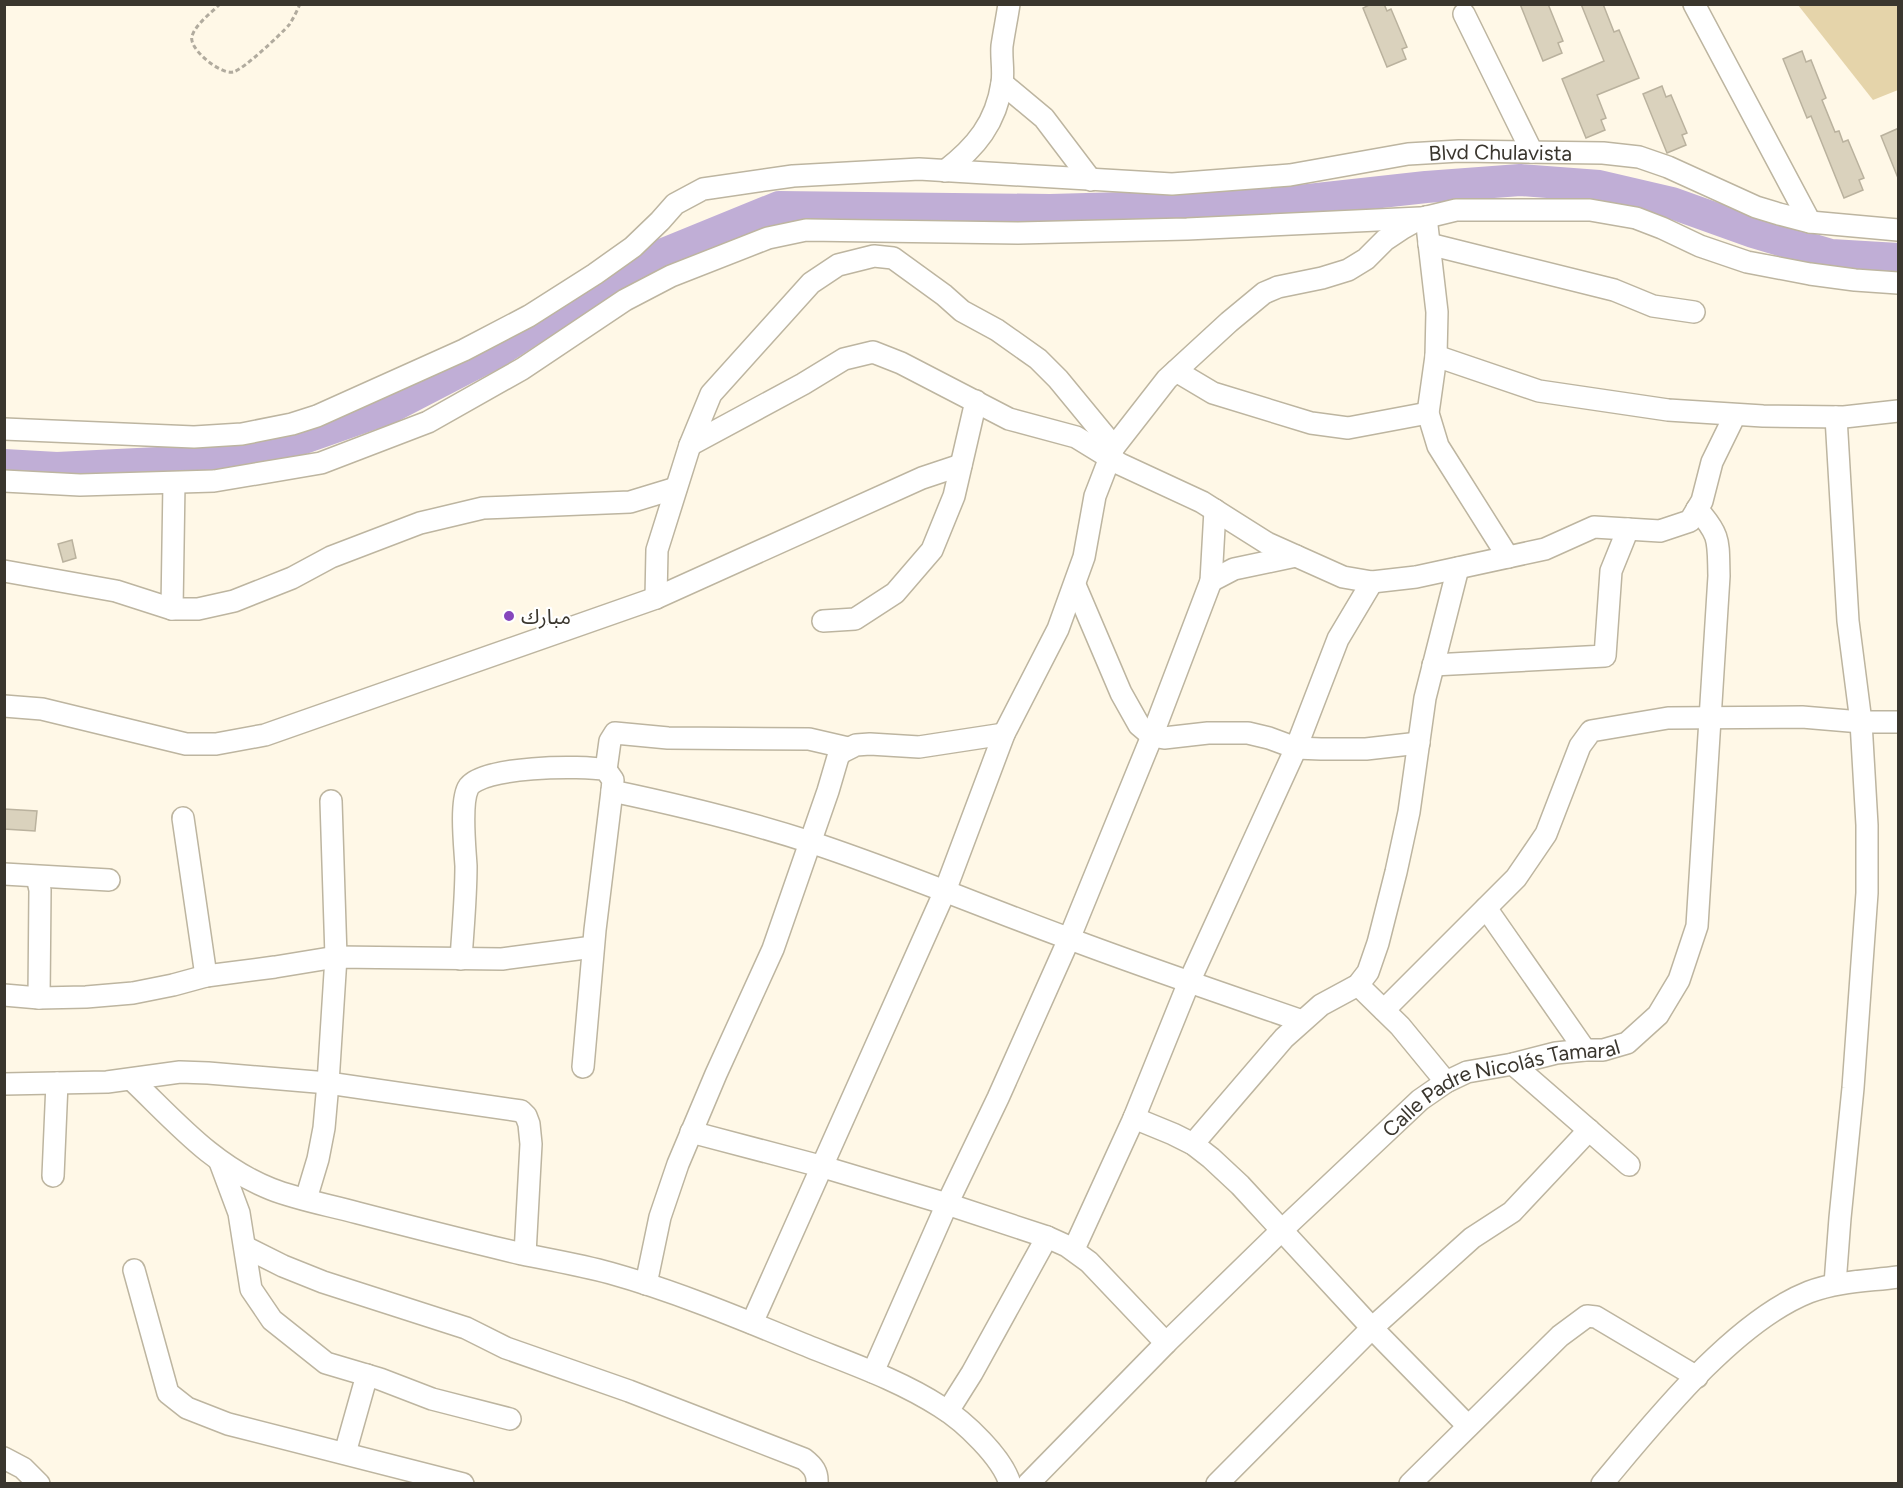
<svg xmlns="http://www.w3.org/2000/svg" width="1903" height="1488" viewBox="0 0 1903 1488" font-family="Figtree,'Noto Sans Arabic',sans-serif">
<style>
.green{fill:#e5d4aa}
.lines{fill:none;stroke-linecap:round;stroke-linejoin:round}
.river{stroke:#c0aed6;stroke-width:32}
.building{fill:#dad2bd;stroke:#bab29e;stroke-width:1.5}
.minor-casing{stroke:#bdb5a0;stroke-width:24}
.path{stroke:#b1ab9e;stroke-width:3;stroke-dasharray:4.5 3;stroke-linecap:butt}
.minor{stroke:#fff;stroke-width:21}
.poi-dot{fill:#8646bc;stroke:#fff;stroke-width:2}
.labels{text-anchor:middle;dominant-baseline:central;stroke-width:4.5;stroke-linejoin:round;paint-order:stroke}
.street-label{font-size:21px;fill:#3a362e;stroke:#fff}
.poi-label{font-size:21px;fill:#3a362e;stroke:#fff;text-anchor:start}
</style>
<rect width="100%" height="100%" fill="#fff8e7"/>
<path class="green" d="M1798,5H1898V90L1873,100Z"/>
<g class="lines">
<path class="river" d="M4,465L57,468L178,462L287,444L389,408L495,353L622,271L779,207L1050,210L1272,204L1426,187L1520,180L1599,186L1672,203L1753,232L1831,255L1898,259"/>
</g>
<g class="building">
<path d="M1371,4H1384L1387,11L1391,9L1407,47L1402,49L1406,59L1387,67L1363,8Z"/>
<path d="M1520,4H1548L1563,41L1558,43L1562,53L1543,61Z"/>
<path d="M1581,4H1603L1614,32L1619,30L1639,78L1597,95L1606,118L1601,120L1605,130L1586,138L1562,79L1604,61Z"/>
<path d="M1802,51L1806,62L1811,60L1826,98L1822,100L1835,132L1839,131L1843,142L1848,140L1864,178L1859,180L1863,190L1844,198L1811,116L1807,118L1783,59Z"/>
<path d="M1662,86L1666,97L1671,95L1687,133L1682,135L1686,145L1667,153L1643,94Z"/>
<path d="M1899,128V178H1898L1881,136Z"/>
<path d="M72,540L76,558L63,562L58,544Z"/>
<path d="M4,809L37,811L35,831L4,829Z"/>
</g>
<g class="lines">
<defs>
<g id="minor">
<path d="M1694,4L1810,222"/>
<path d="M1464,14L1532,152"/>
<path d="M1002,83L1044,118L1091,180"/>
<path d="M945,171C976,147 996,123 1002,83C1004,71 1001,58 1002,46C1004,32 1007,18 1009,4"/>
<path d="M1426,217L1437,312L1436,356L1428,413L1438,446L1508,557"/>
<path d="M1429,244L1614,290L1653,306L1694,312"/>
<path d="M1436,356L1539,391L1668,410L1763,416L1844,417L1898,411"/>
<path d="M1176,371L1213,393L1311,423L1348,428L1428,413"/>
<path id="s1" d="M4,429L194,437L242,434L292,424L317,416L464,350L529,316L595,274L633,247L660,221L675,204L703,189L793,176L919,169L1172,184L1290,175L1408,154L1459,151L1603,153L1639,157L1668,167L1756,207L1779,214L1810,222L1898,230"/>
<path d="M690,445L803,384L844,359L873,352L901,363L1009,419L1076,437L1120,464L1202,502L1267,543L1343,577L1372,582L1416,577L1545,549L1594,527L1660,531L1690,521L1702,501L1712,462L1735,415"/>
<path d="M4,481L80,485L214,481L321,463L428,422L522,369L625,300L671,276L768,238L806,230L1018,233L1187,229L1420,218"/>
<path d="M4,571L116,591L172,609H198L234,601L292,578L331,557L420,523L483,508L630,502L676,488"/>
<path d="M1211,581L1234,569L1296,556"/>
<path d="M1075,585L1121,693L1139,725L1152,736L1164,738L1208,733H1248L1269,738L1296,748L1321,749H1366L1419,743"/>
<path d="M656,598L657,550L690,445L711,394L811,283L838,265L874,256L893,258L944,295L962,311L997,330L1038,359L1058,379L1114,447"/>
<path d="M172,609L174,483"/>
<path d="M823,621L855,619L895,593L932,550L954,496L976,401"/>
<path d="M1433,665L1605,656L1611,571L1628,529"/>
<path d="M4,706L42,709L186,744H216L265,735L656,598L922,478L961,465"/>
<path d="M606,770L610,741L615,733L668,738L809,739L848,748"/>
<path d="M612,791C679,805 745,821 810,842C898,871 983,907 1070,939C1147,968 1224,994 1302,1021"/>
<path d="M183,818L206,976"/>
<path d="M4,874L109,880"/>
<path d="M37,877L40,890L39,998"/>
<path d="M1486,908L1585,1050"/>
<path d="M461,959C463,928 466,897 466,866C465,848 460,804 468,788C479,766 583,765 606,770L613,780L612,791L595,930L583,1067"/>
<path d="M1358,985L1400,1026L1446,1082"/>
<path d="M4,995L39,998L86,997L133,993L173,985L206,976L275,967L336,957L502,959L593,947"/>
<path d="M1384,1010L1516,878L1546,834L1580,746L1591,731L1668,718L1802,717L1861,722H1898"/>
<path d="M1513,1064L1629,1165"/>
<path d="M132,1080C176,1122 213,1166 271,1189C299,1200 329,1205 358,1213C412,1227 467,1241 522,1254C551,1260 581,1265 610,1273C678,1292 744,1320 810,1347C855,1365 901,1381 941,1407C964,1421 1003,1458 1010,1484"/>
<path d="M4,1084L107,1082L180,1072L208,1073L328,1083L521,1111L526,1116L529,1124L531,1144L525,1254"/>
<path d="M1134,1118L1173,1134L1193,1144L1211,1158L1240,1185L1372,1328L1468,1426"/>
<path d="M691,1132L820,1166L947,1204L1047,1237L1067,1246L1089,1262L1166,1343"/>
<path d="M1193,1144L1284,1038L1321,1005L1358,985L1368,972L1378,943L1396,872L1409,812L1425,698L1458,568"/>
<path d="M220,1162L239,1213L251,1289L272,1320L326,1363L380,1379L432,1399L510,1419"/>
<path d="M53,1176L57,1083"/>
<path d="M306,1199L318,1159L324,1128L328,1083L336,957L331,801"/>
<path d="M245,1247L283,1266L323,1282L466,1328L506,1348L629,1391L804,1459C813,1466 818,1472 817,1484"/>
<path d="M1074,1249L1134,1118L1189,982L1296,748L1338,639L1372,582"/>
<path d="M134,1270L168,1393L187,1408L228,1424L463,1484"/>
<path d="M646,1284L660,1217L678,1164L716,1074L773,949L828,791L838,757L842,752L856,745L870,744L919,747L1004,734"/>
<path d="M1835,1284L1840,1218L1853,1088L1867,893V825L1861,722L1848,621L1836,417"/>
<path d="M752,1323L945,891L1004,734L1058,629L1084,557L1095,496L1114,447L1167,379L1229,322L1264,293L1278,287L1322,278L1348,270L1366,259L1385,240L1403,228L1419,219L1456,210H1590L1636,218L1662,228L1700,246L1747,262L1810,274L1855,280L1898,283"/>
<path d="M873,1372L947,1204L998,1098L1069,939L1152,736L1211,581L1215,510"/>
<path d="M948,1411L972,1373L1047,1237"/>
<path d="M345,1453L367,1375"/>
<path d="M4,1458L23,1468L39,1484"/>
<path id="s2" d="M1028,1484L1166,1343L1282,1230L1420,1100L1446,1082L1467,1072L1513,1064L1556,1053L1585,1050H1603L1627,1043L1658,1015L1679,980L1697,926L1719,576C1718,541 1721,536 1697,509"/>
<path d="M1217,1484L1372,1328L1472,1238L1512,1212L1589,1130"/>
<path d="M1410,1484L1560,1336L1587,1316L1596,1317L1697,1377"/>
<path d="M1602,1484C1654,1422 1733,1322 1809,1292C1838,1281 1868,1281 1898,1277"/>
</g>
</defs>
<use href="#minor" class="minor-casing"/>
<path class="path" d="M220,4C211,13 196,24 192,36C188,49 221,75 233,72C243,70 281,34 289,25C293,19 297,11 300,4"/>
<use href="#minor" class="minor"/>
</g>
<circle class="poi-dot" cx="509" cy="616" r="6"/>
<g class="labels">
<g class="street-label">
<text stroke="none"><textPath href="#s1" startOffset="1568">Blvd Chulavista</textPath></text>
<text stroke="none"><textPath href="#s2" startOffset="630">Calle Padre Nicolás Tamaral</textPath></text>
</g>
<g class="poi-label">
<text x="521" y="616">مبارك</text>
</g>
</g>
<rect width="1903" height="1488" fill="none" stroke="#3a362e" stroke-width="12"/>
</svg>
